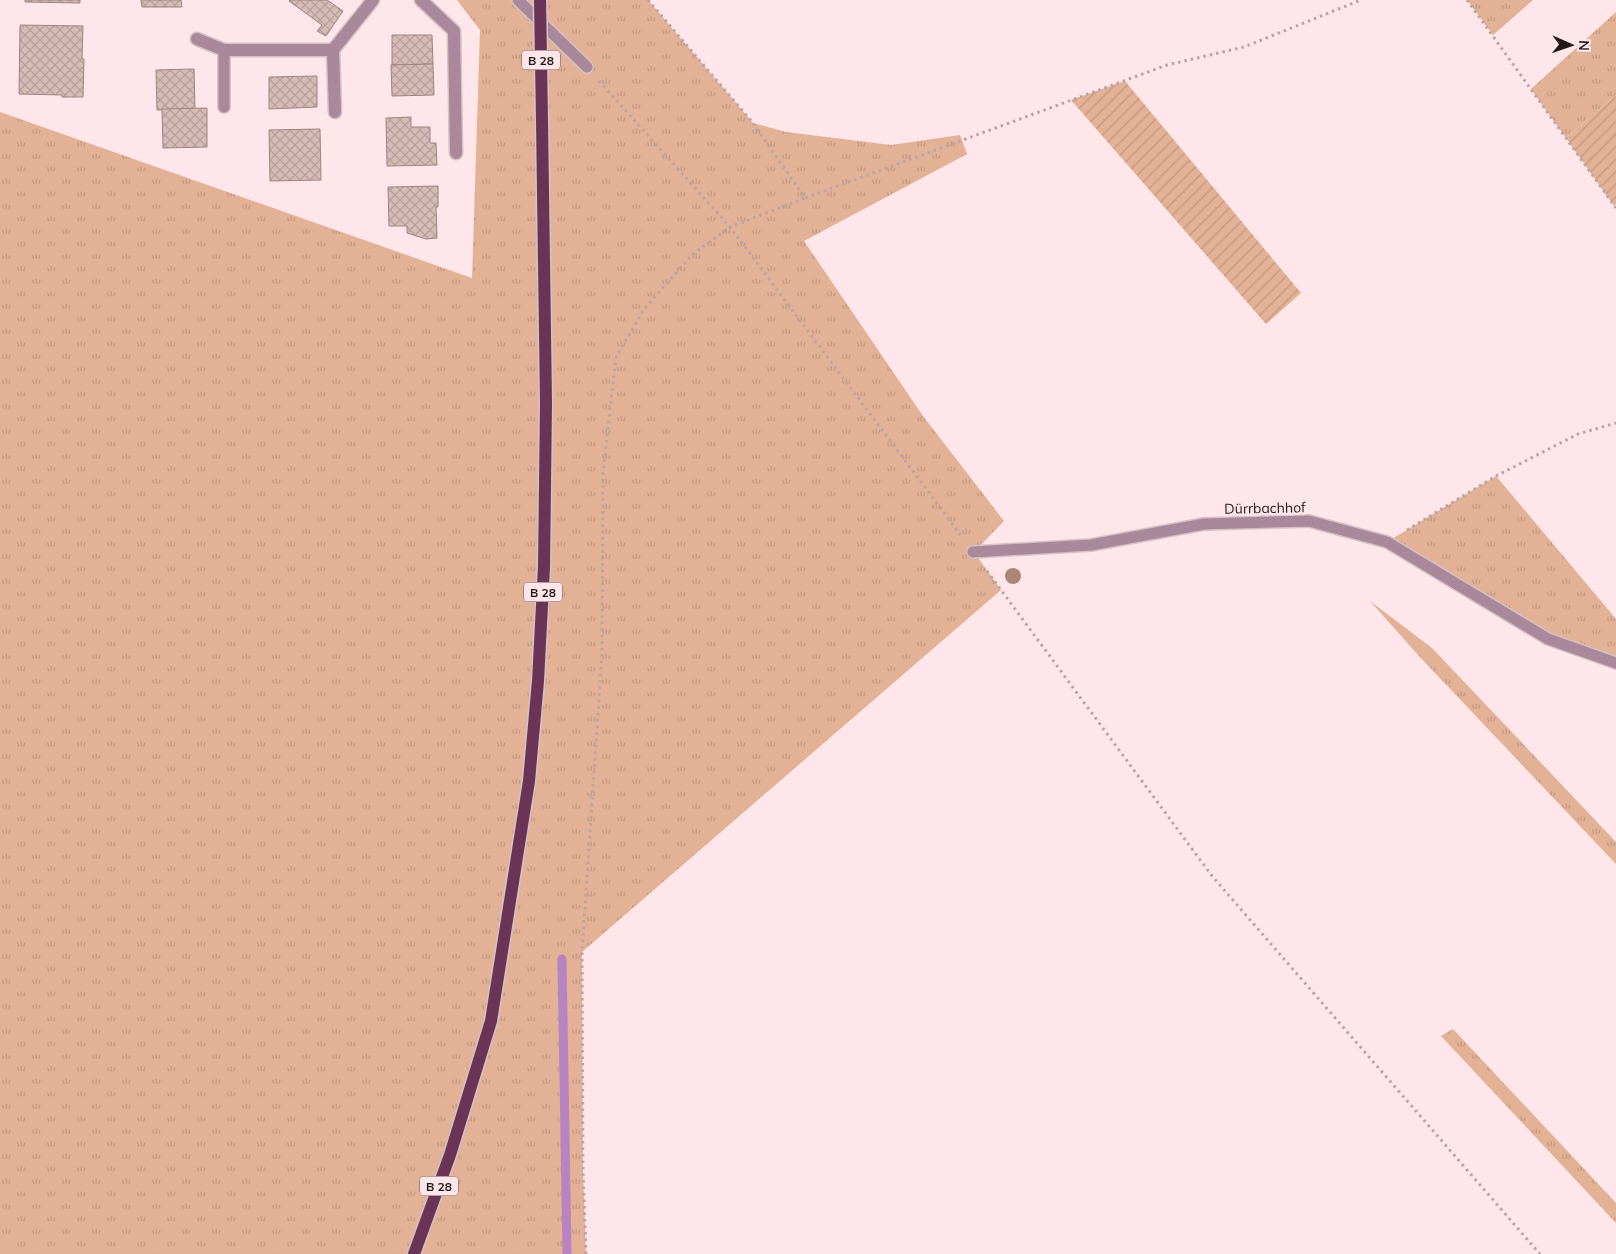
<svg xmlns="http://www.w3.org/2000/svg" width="1616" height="1254" viewBox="0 0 1616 1254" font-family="Mulish,sans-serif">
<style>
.grass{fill:url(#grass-tufts)}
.garden{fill:url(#garden-furrows)}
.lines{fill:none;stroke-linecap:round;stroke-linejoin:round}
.stream{stroke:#b783c0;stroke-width:9}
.building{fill:url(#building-cross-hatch);stroke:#9e8480}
.lane-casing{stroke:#d7c1c5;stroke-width:14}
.street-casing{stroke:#d7c1c5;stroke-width:15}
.primary-casing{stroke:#d7c1c5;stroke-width:15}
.path{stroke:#b8a4a8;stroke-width:3;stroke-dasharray:2.5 4;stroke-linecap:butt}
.lane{stroke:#a8889a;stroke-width:11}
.street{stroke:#a8889a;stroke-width:12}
.primary{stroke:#6b3456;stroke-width:12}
.primary-bridge-casing{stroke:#d7c1c5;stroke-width:15;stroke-linecap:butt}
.primary-bridge{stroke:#6b3456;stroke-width:12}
.tree{fill:#aa8576}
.labels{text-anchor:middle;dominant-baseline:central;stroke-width:5;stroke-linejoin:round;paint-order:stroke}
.shield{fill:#fee6ea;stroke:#655659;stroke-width:1}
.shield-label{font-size:12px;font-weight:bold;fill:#23191b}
.street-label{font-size:14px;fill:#23191b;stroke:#fee6ea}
</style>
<defs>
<pattern id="grass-tufts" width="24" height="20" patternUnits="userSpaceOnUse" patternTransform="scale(1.25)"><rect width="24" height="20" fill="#e3b195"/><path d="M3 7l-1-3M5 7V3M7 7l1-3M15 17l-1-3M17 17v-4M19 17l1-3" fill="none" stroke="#c29880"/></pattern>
<pattern id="garden-furrows" width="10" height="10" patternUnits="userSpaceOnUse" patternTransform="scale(1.25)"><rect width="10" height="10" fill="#e3b195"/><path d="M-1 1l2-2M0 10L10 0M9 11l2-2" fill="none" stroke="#c29880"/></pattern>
<pattern id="building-cross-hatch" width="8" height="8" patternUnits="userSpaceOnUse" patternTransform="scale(1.25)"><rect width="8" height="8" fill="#d6bbb6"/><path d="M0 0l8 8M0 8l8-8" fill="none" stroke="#b7a09c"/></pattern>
</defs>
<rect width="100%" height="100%" fill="#fee6ea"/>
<g class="grass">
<path d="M457,0H648L753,123L786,132L891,145L960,135L967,154L804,241L923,416L1004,521L974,552L1001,590L582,952L583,1171L586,1254H0V112L472,278L480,30Z"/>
<path d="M1467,0H1533L1493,35Z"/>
<path d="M1616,12V95L1566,138L1531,89Z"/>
<path d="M1496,476L1616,619V663L1548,639L1387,542Z"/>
<path d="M1370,601L1432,648L1616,842V864L1418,655Z"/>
<path d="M1453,1029L1616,1203V1223L1441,1036Z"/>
</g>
<g class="garden">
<path d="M1125,81L1301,293L1266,324L1071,100Z"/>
<path d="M1616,95V204L1614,206L1566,138Z"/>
</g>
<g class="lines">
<path class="stream" d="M562,959L567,1254"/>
</g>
<g class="building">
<path d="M25,0H80V3L25,2Z"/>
<path d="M141,0H181L182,7H142Z"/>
<path d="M290,0H327L343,11L326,36L317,31L322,25L289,1Z"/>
<path d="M20,25L83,26L82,59H84L83,97H62V95L19,94Z"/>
<path d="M392,35H432L433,64L392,65Z"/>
<path d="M433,64L434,95L392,96L391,65Z"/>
<path d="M194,69L195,109L157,110L156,70Z"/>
<path d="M317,76V107L269,109V77Z"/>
<path d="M207,108V147L163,148L162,109Z"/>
<path d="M411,117V127H430V143H436L437,165L387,166L386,118Z"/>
<path d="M320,129L321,180L270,181L269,130Z"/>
<path d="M438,186V207H436L437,238L426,239L407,233V226H389L388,187Z"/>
</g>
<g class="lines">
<defs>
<g id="lane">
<path d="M518,0L587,67"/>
<path d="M224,50V107"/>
<path d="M973,552L1091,545L1204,524L1309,521L1387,542L1548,639L1616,663"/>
</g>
<g id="street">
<path d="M421,0L454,31L456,153"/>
<path d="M197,39L224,50H333L373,0"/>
<path d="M333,50L335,112"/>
</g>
<path id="primary" d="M414,1254L450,1155L491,1021L529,781L538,681L544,567L546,403L542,120"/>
</defs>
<use href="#lane" class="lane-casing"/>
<use href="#street" class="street-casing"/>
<use href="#primary" class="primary-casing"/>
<g class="path">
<path d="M648,0L753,123L805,198L1167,65L1244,47L1361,0"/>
<path d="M1467,0L1616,208"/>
<path d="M599,81L730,227L963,538"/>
<path d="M1407,530L1496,476L1578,434L1616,423"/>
<path d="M987,571L1212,876L1540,1254"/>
<path d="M586,1254L583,1171L582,952L602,654L603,473L616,357L645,308L693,254L730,227L805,198"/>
</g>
<use href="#lane" class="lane"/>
<use href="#street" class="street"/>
<use href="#primary" class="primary"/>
<defs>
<path id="primary-bridge" d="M540,0L542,120"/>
</defs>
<use href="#primary-bridge" class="primary-bridge-casing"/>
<use href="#primary-bridge" class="primary-bridge"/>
</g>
<circle class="tree" cx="1013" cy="576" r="8"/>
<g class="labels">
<g class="shield">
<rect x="522" y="50.5" width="38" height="19" rx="4"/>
<rect x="524" y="582.5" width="38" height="19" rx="4"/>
<rect x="420" y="1176.5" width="38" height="19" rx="4"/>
</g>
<g class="shield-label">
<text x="541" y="60">B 28</text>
<text x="543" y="592">B 28</text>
<text x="439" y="1186">B 28</text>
</g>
<g class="street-label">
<text transform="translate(1265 508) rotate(-1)">Dürrbachhof</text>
</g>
</g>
<g transform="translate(1571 45) rotate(92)" stroke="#fee6ea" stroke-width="4" paint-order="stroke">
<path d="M0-4L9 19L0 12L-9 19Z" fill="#23191b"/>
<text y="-8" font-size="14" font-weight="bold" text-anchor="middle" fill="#23191b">N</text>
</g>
</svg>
